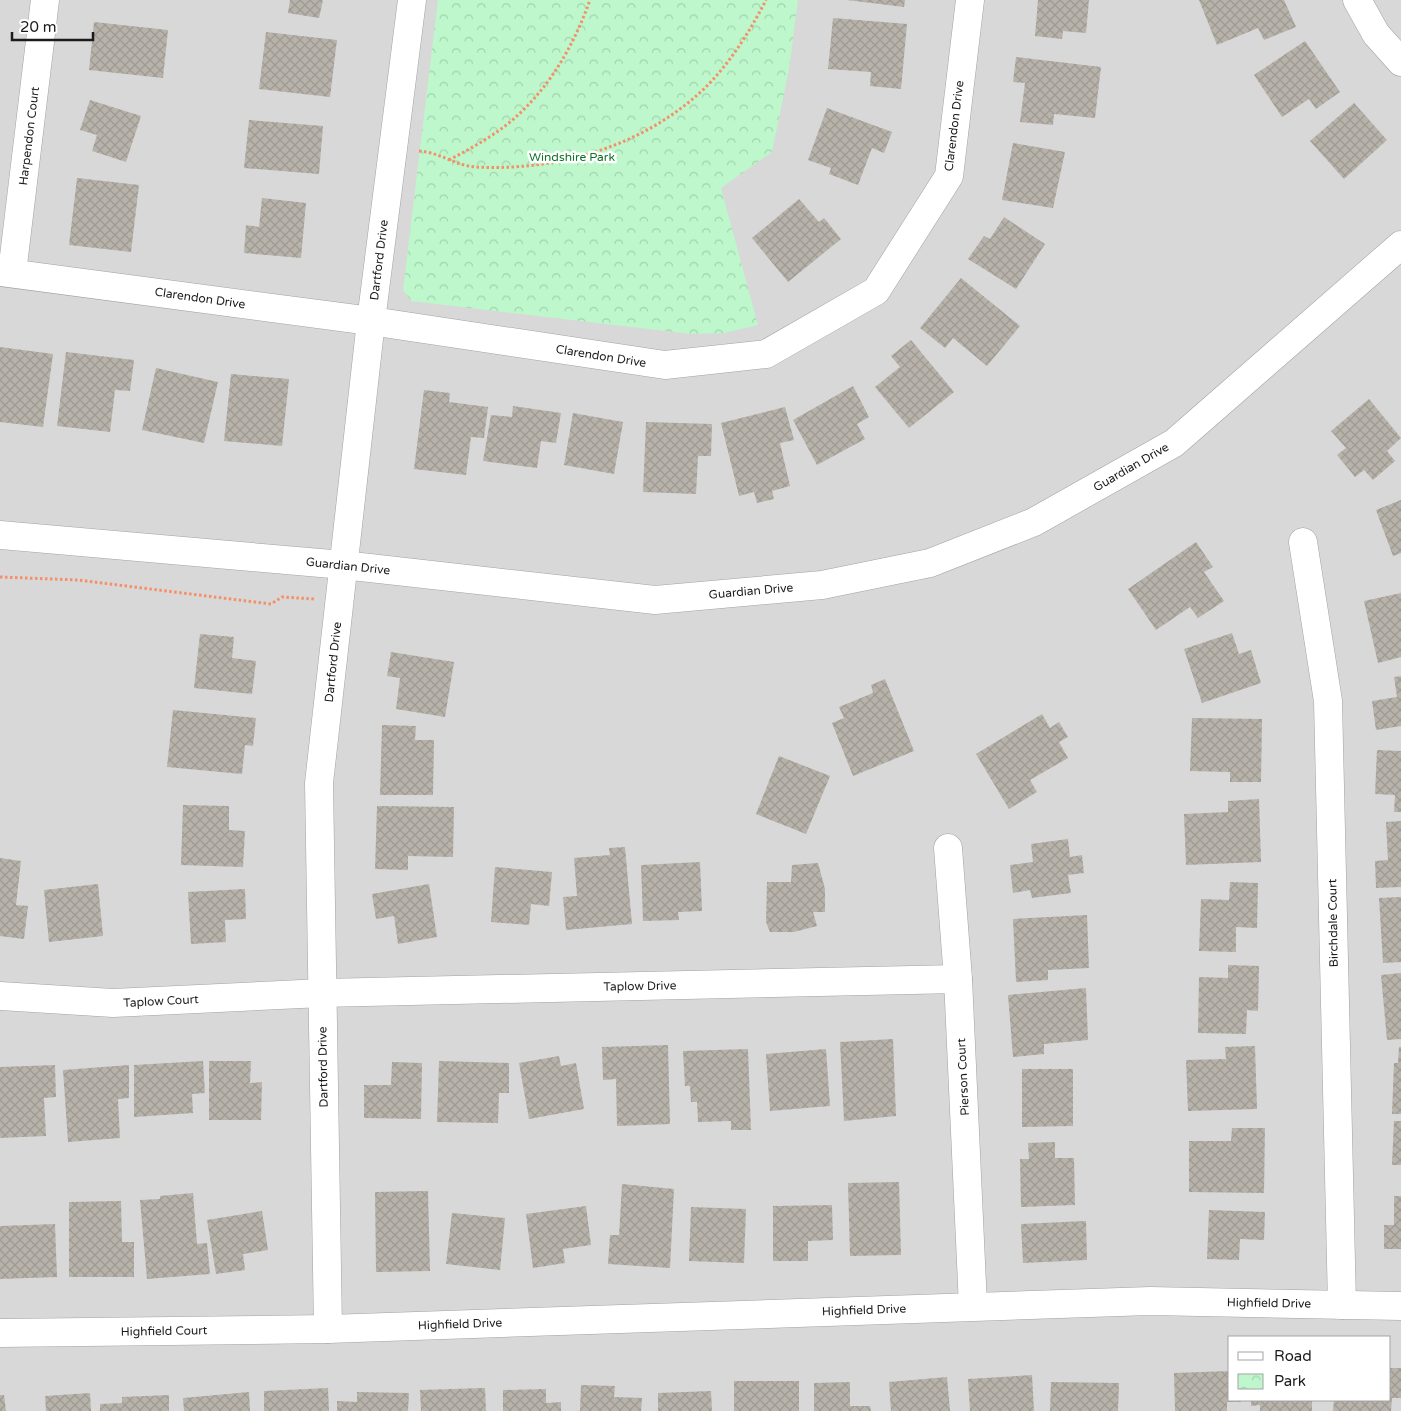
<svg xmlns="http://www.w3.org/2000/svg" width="1401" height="1411" viewBox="0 0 1401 1411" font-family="'Varela Round',sans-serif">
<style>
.residential{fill:#d9d8d8;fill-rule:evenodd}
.park{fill:url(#park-crowns)}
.building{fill:url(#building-cross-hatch)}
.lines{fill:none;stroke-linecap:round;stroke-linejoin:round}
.minor-casing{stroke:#a2a2a2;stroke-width:29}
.path{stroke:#f58f69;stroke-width:3;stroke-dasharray:2.5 2.5;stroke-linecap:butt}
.minor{stroke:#fff;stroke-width:28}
.labels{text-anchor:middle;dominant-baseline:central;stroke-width:5;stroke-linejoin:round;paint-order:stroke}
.street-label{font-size:12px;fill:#1b1b1b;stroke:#fff}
.park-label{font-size:12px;fill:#0e7328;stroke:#fff}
</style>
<defs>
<pattern id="park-crowns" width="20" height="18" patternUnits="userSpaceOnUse" patternTransform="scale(1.25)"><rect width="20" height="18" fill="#bdf7cb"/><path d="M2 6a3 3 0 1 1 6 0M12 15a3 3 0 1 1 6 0" fill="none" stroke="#a2d3ae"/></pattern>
<pattern id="building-cross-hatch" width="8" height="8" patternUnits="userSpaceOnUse" patternTransform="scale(1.25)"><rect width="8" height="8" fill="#b8b3aa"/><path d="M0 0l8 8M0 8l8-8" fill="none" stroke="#9e9992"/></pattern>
</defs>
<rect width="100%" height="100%" fill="#eceae0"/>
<path class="residential" d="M0,0H1401V1411H0ZM1230,1337H1390V1400H1230Z"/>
<path class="park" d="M438,0H798L789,69L772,152L721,188L758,325L724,333L691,334L411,301L403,290Z"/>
<g class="building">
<path d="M290,0H323L319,18L288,13Z"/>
<path d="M847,0H905L904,7Z"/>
<path d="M1038,0H1089L1086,33L1063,31L1062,39L1035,36Z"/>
<path d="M1199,0H1284L1296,27L1264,40L1258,28L1217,45Z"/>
<path d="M833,18L907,24L901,89L870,86L871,72L828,69Z"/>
<path d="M94,22L168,30L163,78L89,70Z"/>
<path d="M266,32L337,40L330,97L259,89Z"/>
<path d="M1305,41L1340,92L1316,109L1309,99L1282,117L1254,75Z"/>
<path d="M1016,57L1101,67L1095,118L1054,114L1053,125L1020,122L1025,83L1013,82Z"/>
<path d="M90,100L141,116L126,162L92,151L97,135L80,130Z"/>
<path d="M1354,103L1387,140L1344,179L1310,141Z"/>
<path d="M827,108L892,132L884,153L872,148L858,185L829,174L831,168L808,160Z"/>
<path d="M249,120L323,126L319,174L244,168Z"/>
<path d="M1013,143L1065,152L1053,208L1002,200Z"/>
<path d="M77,178L139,185L131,252L69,245Z"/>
<path d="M262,198L306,203L301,258L244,253L246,225L259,227Z"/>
<path d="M799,199L819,222L824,218L841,239L788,282L752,238Z"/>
<path d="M1004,217L1045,244L1016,289L968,259L984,236L990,239Z"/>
<path d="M961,278L1020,326L987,366L953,338L945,348L920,328Z"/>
<path d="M911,340L954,392L909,428L875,387L900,367L891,356Z"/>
<path d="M0,347L53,354L43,427L0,422Z"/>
<path d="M66,352L134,360L130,391L115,390L110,432L57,426Z"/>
<path d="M156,368L218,382L204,443L142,430Z"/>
<path d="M231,374L289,379L282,446L224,441Z"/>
<path d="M853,386L869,417L857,424L865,439L817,465L793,420Z"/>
<path d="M424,390L450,393L449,402L488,407L484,438L471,437L466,475L414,469Z"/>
<path d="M1369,399L1401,438L1387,451L1395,461L1373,480L1364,470L1355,477L1337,455L1346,448L1331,431Z"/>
<path d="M513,406L561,413L556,443L541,441L537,468L483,461L491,415L512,417Z"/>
<path d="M785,407L794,440L780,443L790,486L772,491L774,499L757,503L754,492L739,496L721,423Z"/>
<path d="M573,413L623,422L614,474L564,465Z"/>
<path d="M646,422L712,424L711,456H698L696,494L643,492Z"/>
<path d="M1401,500V553L1393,556L1376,510Z"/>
<path d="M1196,542L1213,567L1204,572L1224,601L1198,618L1190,607L1156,630L1128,589Z"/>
<path d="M1401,593V657L1378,663L1364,601Z"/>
<path d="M1232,633L1239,654L1251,650L1261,683L1202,703L1184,649Z"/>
<path d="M200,634L234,637L232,658L256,661L252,694L194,688Z"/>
<path d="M391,652L454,662L445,717L396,709L400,678L387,676Z"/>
<path d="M1401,676V726L1376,730L1372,701L1397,697L1394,677Z"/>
<path d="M885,679L914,751L853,776L832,723L844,718L839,707L873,693L871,685Z"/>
<path d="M173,710L256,718L253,746L245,745L242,774L167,767Z"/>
<path d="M1042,714L1050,728L1059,722L1068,737L1059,742L1068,758L1030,780L1037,792L1009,809L976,754Z"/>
<path d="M1192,718L1262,719L1261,782H1230V772L1190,771Z"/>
<path d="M382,725L416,726L415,740H434L433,795H380Z"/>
<path d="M1377,750L1401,751V812H1394L1395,795L1375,794Z"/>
<path d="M779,756L830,776L806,834L756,814Z"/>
<path d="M1259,799L1261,862L1186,865L1184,814L1228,812V801Z"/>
<path d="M183,805L229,806V830L245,831L243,867L181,865Z"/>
<path d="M377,806L454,807L453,857L408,856V870L375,869Z"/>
<path d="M1401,821V887L1376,888L1375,861L1388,860L1386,822Z"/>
<path d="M1068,839L1070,857L1082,855L1084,873L1068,875L1071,893L1032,898L1030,890L1013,893L1010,865L1033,862L1031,844Z"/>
<path d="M625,847L632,924L566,930L563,897L577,896L574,858L610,855L609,848Z"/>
<path d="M0,858L21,861L16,905L28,906L24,939L0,936Z"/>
<path d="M700,862L702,911L678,912L679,920L643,921L641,865Z"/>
<path d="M818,863L825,889V912H813L817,926L794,932H770L766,922L767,882H791L792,865Z"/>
<path d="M495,867L552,872L549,906L531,904L529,925L491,922Z"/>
<path d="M1230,882L1258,883L1257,928L1236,927V952L1199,951L1201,899L1229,900Z"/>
<path d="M98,884L103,936L49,942L44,890Z"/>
<path d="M429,884L437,937L398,944L394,916L376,919L372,894Z"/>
<path d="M245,889L246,919L225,920L226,942L191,944L188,892Z"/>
<path d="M1401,897V962L1383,963L1379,898Z"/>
<path d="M1087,915L1089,968L1048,970V980L1016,982L1013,919Z"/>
<path d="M1228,965L1259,966L1258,1011L1247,1010L1246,1034L1198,1033L1199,977L1228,978Z"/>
<path d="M1401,973V1039L1387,1040L1381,975Z"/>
<path d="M1086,988L1088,1040L1044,1044V1054L1013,1057L1008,995Z"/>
<path d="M893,1039L896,1116L844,1121L840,1042Z"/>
<path d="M668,1045L670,1124L617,1126L616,1079L603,1080L602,1047Z"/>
<path d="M1255,1046L1257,1109L1188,1111L1186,1060L1226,1059L1225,1047Z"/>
<path d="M1399,1047H1401V1114H1392L1394,1063H1398Z"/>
<path d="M748,1049L751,1130H731V1121L698,1122L697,1102H691L690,1086H685L683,1051Z"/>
<path d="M826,1049L830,1106L770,1111L766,1054Z"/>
<path d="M559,1056L561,1066L576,1063L584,1109L529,1119L519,1063Z"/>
<path d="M203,1061L205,1093L192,1094L193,1113L134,1117V1065Z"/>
<path d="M209,1061H251L250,1083L262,1082L261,1120H209Z"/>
<path d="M439,1061L509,1063V1093H499L498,1123L437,1122Z"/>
<path d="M392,1062L422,1063L421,1119L364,1118V1085H391Z"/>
<path d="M55,1065L56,1097L44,1098L46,1136L0,1138V1067Z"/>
<path d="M129,1065V1098L118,1099L120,1138L68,1142L63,1070Z"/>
<path d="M1022,1069H1073V1126L1022,1127Z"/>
<path d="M1394,1121H1401V1165H1392Z"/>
<path d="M1232,1128H1265L1264,1193L1189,1192V1141H1231Z"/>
<path d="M1055,1142V1158H1074L1075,1205L1021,1207L1020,1159H1029L1028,1143Z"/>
<path d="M899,1182L901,1255L850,1256L848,1183Z"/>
<path d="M622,1184L674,1189L670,1268L608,1264L610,1235H619Z"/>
<path d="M428,1191L430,1271L376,1272L375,1192Z"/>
<path d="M193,1193L197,1244L207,1243L210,1274L147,1279L140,1200L160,1199V1196Z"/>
<path d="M1394,1196H1401V1249H1384V1225H1394Z"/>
<path d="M121,1201L122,1242H134V1277H69V1202Z"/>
<path d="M832,1205L833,1240L808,1241V1261H773V1206Z"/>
<path d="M586,1206L591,1245L563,1249L565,1263L533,1268L526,1214Z"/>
<path d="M691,1207L746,1209L744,1263L689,1261Z"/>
<path d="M1209,1210L1265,1212L1264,1240L1240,1239L1239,1260L1207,1259Z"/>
<path d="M262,1211L268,1250L243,1254L245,1270L216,1274L207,1220Z"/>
<path d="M452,1213L505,1218L500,1270L446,1264Z"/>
<path d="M1086,1221L1087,1260L1023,1263L1021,1224Z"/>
<path d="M55,1224L57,1277L0,1279V1226Z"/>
<path d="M1390,1368H1401V1398H1392L1391,1411H1333L1334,1400H1390Z"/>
<path d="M1230,1371V1400H1241V1402H1227V1411H1175L1174,1373Z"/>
<path d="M1032,1375L1034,1411H970L968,1379Z"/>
<path d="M947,1377L950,1411H891L889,1382Z"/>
<rect x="734" y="1381" width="65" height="30"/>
<path d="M850,1382V1406H870L871,1411H814V1383Z"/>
<path d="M1051,1382L1119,1383L1118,1411H1050Z"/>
<path d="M581,1385L615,1386L614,1397L642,1398L641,1411H580Z"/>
<path d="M328,1388L329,1411H264V1391Z"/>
<path d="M485,1388L486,1411H421L420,1390Z"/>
<path d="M546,1389V1403L561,1402V1411H503V1390Z"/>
<path d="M711,1391L712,1411H658V1393Z"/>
<path d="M249,1392L250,1411H184L183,1398Z"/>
<path d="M357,1392L409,1393L408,1411H337V1401L357,1402Z"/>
<path d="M90,1393L91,1411H46L45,1396Z"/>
<path d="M0,1395H4L6,1411H0Z"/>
<path d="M169,1395V1411H100V1404L122,1403V1397Z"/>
<path d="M1251,1400H1312V1411H1260V1405L1251,1406Z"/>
</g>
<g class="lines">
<defs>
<g id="minor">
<path d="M1357,0L1376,34L1401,62"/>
<path d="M0,272L371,321L665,365L766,354L876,291L949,176L970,0"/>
<path d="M12,273L45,0"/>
<path d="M0,535L343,565L655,600L822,585L930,563L1034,522L1174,443L1401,245"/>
<path d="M1303,542L1328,701L1342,1305"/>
<path d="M948,848L958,979L973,1306"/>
<path d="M0,996L113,1003L322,993L958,979"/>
<path d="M328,1329L319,783L371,321L412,0"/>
<path d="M0,1333L328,1329L1150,1301L1401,1306"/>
</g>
</defs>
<use href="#minor" class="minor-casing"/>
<g class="path">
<path d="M419,151C439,152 456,166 476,167C551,171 630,150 689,102C722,76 747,37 766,0"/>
<path d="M449,160C468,150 488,139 505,126C546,94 573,48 590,0"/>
<path d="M0,577L78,580L271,604L282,597L314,599"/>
</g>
<use href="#minor" class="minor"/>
</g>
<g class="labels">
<g class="street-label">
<text transform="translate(954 126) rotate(-83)">Clarendon Drive</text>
<text transform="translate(29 136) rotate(-83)">Harpendon Court</text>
<text transform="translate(379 260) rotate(-83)">Dartford Drive</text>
<text transform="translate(200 298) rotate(8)">Clarendon Drive</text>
<text transform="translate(601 356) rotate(9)">Clarendon Drive</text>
<text transform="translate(1131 467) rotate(-30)">Guardian Drive</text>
<text transform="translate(348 566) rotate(6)">Guardian Drive</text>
<text transform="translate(751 591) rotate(-5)">Guardian Drive</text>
<text transform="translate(333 662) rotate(-84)">Dartford Drive</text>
<text transform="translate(1333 923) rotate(-91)">Birchdale Court</text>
<text transform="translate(640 986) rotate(-1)">Taplow Drive</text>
<text transform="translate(161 1001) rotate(-3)">Taplow Court</text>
<text transform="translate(323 1067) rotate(-91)">Dartford Drive</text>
<text transform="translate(963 1077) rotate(-93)">Pierson Court</text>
<text transform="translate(1269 1303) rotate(1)">Highfield Drive</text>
<text transform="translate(864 1310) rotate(-2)">Highfield Drive</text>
<text transform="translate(460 1324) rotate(-2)">Highfield Drive</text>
<text transform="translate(164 1331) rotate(-1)">Highfield Court</text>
</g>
<g class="park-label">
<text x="572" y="157">Windshire Park</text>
</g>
</g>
<rect x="1228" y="1336" width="162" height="65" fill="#ffffff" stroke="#a4a4a4"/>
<rect x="1238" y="1352" width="25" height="8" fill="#ffffff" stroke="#a4a4a4"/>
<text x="1274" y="1361" font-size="15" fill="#1b1b1b">Road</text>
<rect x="1238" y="1374" width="25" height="15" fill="url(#park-crowns)" stroke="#a4a4a4"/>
<text x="1274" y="1386" font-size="15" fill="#1b1b1b">Park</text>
<path d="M12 32v8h81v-8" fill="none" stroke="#1b1b1b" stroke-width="2.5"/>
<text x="20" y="32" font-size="15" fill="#1b1b1b" stroke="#ffffff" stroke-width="4" paint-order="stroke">20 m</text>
</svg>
